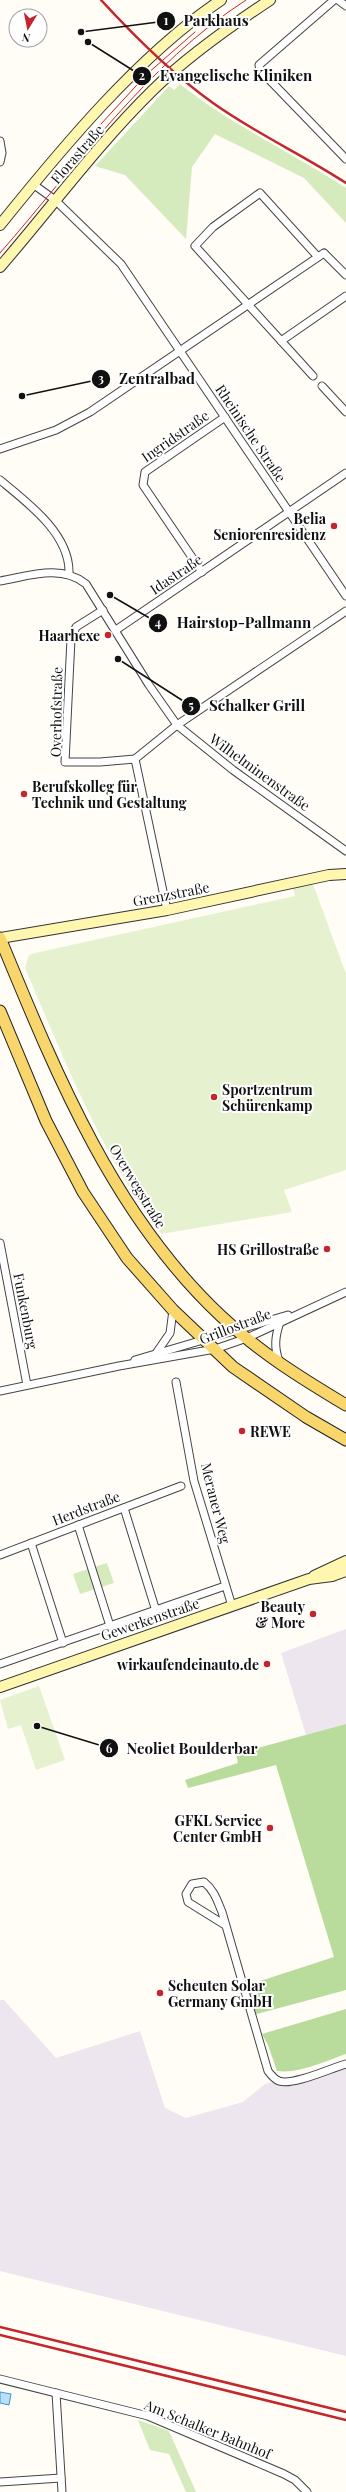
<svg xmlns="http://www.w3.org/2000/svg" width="346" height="2492" viewBox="0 0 346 2492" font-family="'Playfair Display',serif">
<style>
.industrial{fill:#eee6ef}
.green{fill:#d5ebbd}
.forest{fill:#b9dc9c}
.pitch{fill:#e6f2cf}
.water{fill:#b9e0f7;stroke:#3f96cf}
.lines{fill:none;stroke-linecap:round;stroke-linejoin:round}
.street-casing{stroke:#444;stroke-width:9}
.secondary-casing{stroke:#333;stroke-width:12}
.primary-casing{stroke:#222;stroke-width:13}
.street{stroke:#fff;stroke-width:7}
.secondary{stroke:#fff6b0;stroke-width:10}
.primary{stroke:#f9d66b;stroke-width:11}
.tram{stroke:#c4262e;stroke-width:1}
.rail{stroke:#c4262e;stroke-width:2.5}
.poi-dot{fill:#c4262e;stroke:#fff;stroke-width:1.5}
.labels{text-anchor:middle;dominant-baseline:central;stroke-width:4;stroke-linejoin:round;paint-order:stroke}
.street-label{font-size:14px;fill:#111;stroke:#fff}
.poi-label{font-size:14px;font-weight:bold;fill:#111;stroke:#fff;text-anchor:end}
.leader{fill:none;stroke:#111;stroke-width:1.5}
.callout-dot{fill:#111;stroke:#fff;stroke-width:1.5}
.mark-label{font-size:12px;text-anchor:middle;font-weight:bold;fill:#fff}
.callout-label{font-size:15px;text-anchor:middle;font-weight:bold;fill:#111;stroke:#fff;stroke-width:4;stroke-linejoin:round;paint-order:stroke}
</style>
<rect width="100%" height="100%" fill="#fffdf5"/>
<g class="industrial">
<path d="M346,1629V1724L306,1735L281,1653Z"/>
<path d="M0,2000H4L56,2058L140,2031L165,2108L186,2118L243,2102L265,2084L275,2081L284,2083L346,2067V2356L0,2271Z"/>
</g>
<g class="green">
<path d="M180,84C231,125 291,152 346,188V223L304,178L215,134L192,167L186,239L125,175L95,166L169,86L174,90Z"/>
<path d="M107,1563L114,1583L80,1594L73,1574Z"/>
<path d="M138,2420L169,2431L196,2492H186L169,2454L150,2450Z"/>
</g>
<g class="forest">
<path d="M346,1724V1990L253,2015L245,1986L334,1957L276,1765L188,1788L185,1780L238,1763L236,1754Z"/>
<path d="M346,2009V2054C325,2061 300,2074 277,2071L268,2045L262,2034Z"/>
</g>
<g class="pitch">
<path d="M313,884L346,974V1170L284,1190L292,1212L161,1234C101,1154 64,1059 25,968L29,955L35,953L295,896L293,888Z"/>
<path d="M39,1686L65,1760L36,1770L21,1725L8,1729L0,1700Z"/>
</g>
<path class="water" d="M0,2392L11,2394L9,2405L0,2403Z"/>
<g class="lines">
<defs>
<g id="street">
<path d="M334,0L259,65L260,70L346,159"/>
<path d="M338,0L346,6"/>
<path d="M0,141L2,153L0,162"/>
<path d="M33,184L55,200L121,264L346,596"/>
<path d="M281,341L346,296"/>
<path d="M313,376L195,246L213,227L260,193L318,257"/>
<path d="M322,386L346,412"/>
<path d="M0,449L56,430L90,412L324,253L346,275"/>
<path d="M0,480C28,503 70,534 69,573"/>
<path d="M202,572L143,485L145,472L225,417"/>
<path d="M0,581C29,576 61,564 86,584L149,685L177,725L233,770L346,851"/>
<path d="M103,610L76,627L71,639L65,762H100L135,759"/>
<path d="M116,630L346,473"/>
<path d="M167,910L135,759L177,725L346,611"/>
<path d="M0,1243L27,1385"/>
<path d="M157,1352L170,1333L173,1310"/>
<path d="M135,1360L288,1315"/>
<path d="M279,1361C274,1347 275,1337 280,1322"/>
<path d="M176,1382L194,1481L232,1606"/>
<path d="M0,1391L119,1366L215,1349L247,1338L346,1292"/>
<path d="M124,1508L156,1611"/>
<path d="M78,1525L110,1626"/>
<path d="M31,1543L63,1643"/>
<path d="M0,1555L181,1486"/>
<path d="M0,1664L225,1586"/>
<path d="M225,1925L188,1902L186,1894L192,1884L204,1882C214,1890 217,1900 222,1912L268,2071C271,2075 274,2079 279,2081C293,2086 331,2068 346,2064"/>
<path d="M0,2379L148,2416L284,2474L295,2480L307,2492"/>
<path d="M56,2393L62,2492"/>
<path d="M0,2482L61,2478"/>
</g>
<g id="secondary">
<path d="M0,225C62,148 139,55 221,0"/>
<path d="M0,267C51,208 97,145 153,90C188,56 229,27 270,0"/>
<path d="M0,938L167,910L329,875L346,874"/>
<path d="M314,1576L346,1561"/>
<path d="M0,1687L309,1579L332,1576L346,1571"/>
</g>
<g id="primary">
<path d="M0,938C55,1071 113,1215 221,1316C259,1352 301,1378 346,1405"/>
<path d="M0,1011L46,1121L83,1192L127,1258L173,1310L233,1367L306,1417L346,1440"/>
</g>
</defs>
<use href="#street" class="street-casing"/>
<use href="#secondary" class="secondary-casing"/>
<use href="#primary" class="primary-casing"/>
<use href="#street" class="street"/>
<use href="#secondary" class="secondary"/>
<use href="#primary" class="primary"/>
<g class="tram">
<path d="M101,124L147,74L195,32"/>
<path d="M0,253C76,166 147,64 246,0"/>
</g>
<g class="rail">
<path d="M101,0C135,37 172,74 213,103C255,133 303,155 346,183"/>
<path d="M0,2327L346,2412"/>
<path d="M0,2335L346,2420"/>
</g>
</g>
<g class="poi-dot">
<circle cx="334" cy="526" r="4"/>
<circle cx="108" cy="635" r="4"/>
<circle cx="24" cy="794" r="4"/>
<circle cx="214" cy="1097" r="4"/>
<circle cx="327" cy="1249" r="4"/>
<circle cx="242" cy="1431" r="4"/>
<circle cx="313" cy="1614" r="4"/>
<circle cx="267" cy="1664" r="4"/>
<circle cx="270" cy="1828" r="4"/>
<circle cx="160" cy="1993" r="4"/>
</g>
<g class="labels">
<g class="street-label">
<text transform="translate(77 154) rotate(-49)">Florastraße</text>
<text transform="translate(251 433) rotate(56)">Rheinische Straße</text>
<text transform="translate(175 436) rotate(-35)">Ingridstraße</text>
<text transform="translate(176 574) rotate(-34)">Idastraße</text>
<text transform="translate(56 712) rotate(-89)">Overhofstraße</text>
<text transform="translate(260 772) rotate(36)">Wilhelminenstraße</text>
<text transform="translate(171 894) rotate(-11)">Grenzstraße</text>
<text transform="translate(138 1186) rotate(59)">Overwegstraße</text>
<text transform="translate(26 1311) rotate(79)">Funkenburg</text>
<text transform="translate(235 1326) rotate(-21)">Grillostraße</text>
<text transform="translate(216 1503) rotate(76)">Meraner Weg</text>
<text transform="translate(86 1508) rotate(-21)">Herdstraße</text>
<text transform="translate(150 1619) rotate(-19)">Gewerkenstraße</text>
<text transform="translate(208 2429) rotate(22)">Am Schalker Bahnhof</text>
</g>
<g class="poi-label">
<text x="326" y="518">Belia<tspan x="326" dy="16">Seniorenresidenz</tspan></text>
<text x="100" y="635">Haarhexe</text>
<text x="32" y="786" text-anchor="start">Berufskolleg für<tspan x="32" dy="16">Technik und Gestaltung</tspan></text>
<text x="222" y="1089" text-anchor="start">Sportzentrum<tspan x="222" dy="16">Schürenkamp</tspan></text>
<text x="319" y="1249">HS Grillostraße</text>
<text x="250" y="1431" text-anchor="start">REWE</text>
<text x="305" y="1606">Beauty<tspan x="305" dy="16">&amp; More</tspan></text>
<text x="259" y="1664">wirkaufendeinauto.de</text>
<text x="262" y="1820">GFKL Service<tspan x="262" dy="16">Center GmbH</tspan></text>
<text x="168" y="1985" text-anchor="start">Scheuten Solar<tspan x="168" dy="16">Germany GmbH</tspan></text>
</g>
</g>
<path class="leader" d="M81 32L166 21M88 42L142 76M22 396L101 379M110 595L158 623M118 659L191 706M37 1726L109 1748"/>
<g class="callout-dot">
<circle cx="81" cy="32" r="4"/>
<circle cx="88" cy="42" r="4"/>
<circle cx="22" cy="396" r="4"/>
<circle cx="110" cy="595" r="4"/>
<circle cx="118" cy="659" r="4"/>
<circle cx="37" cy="1726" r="4"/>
<circle cx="166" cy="21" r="10"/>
<circle cx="142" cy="76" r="10"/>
<circle cx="101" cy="379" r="10"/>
<circle cx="158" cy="623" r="10"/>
<circle cx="191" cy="706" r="10"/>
<circle cx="109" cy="1748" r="10"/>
</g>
<g class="mark-label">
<text x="166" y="25">1</text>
<text x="142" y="80">2</text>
<text x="101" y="383">3</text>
<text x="158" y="627">4</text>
<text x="191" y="710">5</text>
<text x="109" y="1753">6</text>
</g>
<g class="callout-label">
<text x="216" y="26">Parkhaus</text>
<text x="236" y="81">Evangelische Kliniken</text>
<text x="157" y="384">Zentralbad</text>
<text x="244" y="628">Hairstop-Pallmann</text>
<text x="257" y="711">Schalker Grill</text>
<text x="192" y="1754">Neoliet Boulderbar</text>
</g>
<g transform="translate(28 28) rotate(190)"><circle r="19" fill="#ffffff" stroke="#a0a0a0"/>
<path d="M0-3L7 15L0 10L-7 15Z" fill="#c4262e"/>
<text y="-6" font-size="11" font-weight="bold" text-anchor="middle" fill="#111111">N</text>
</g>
</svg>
